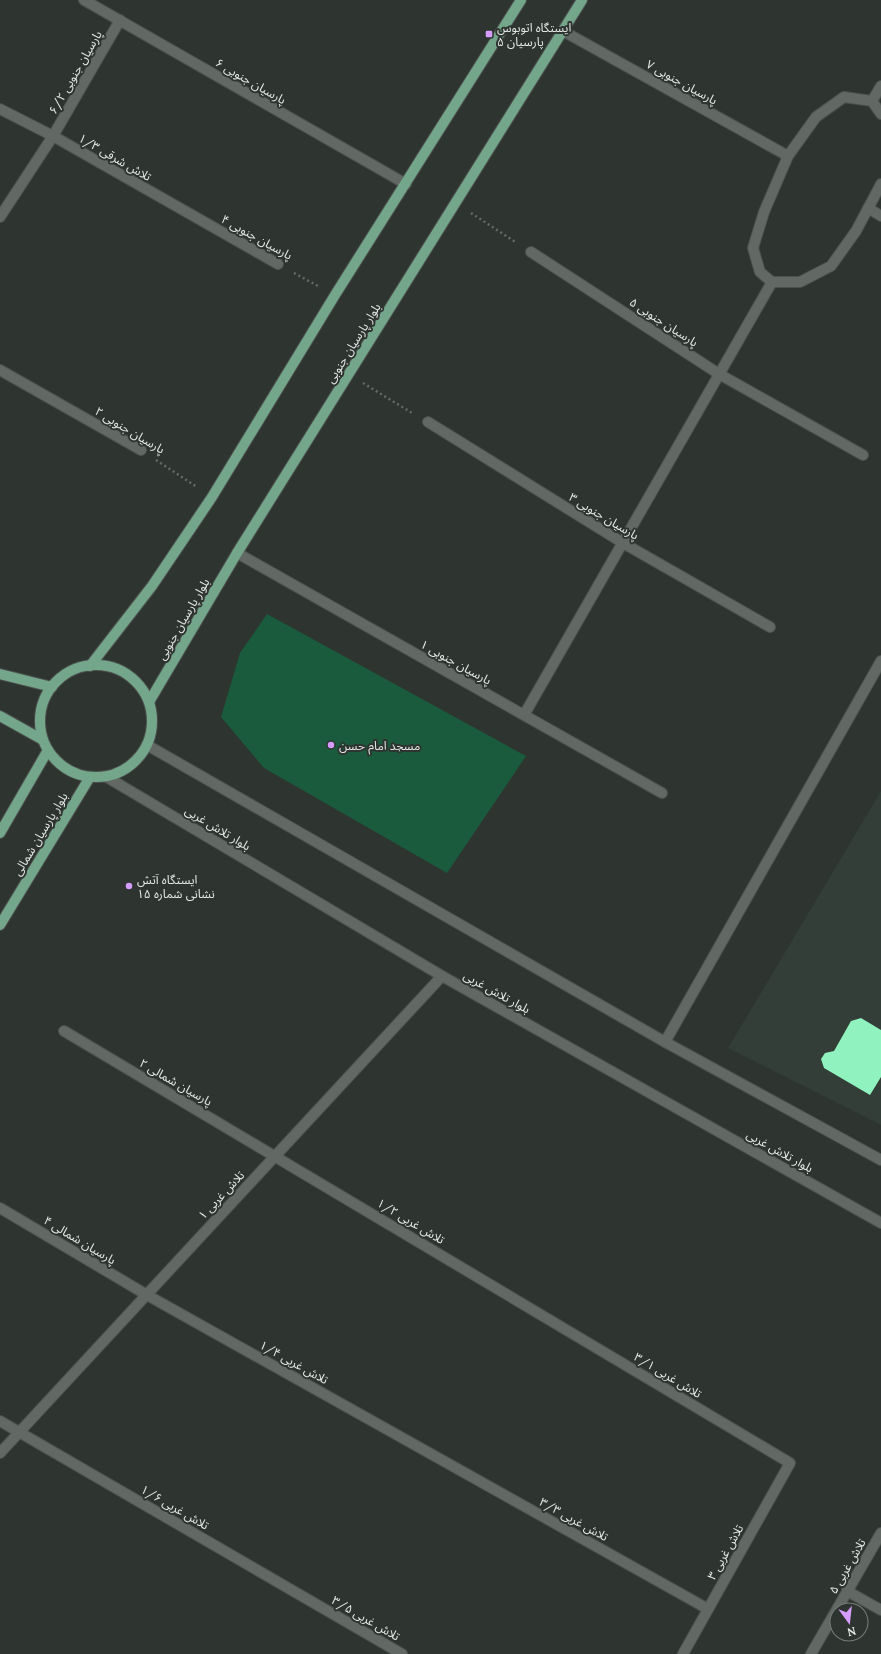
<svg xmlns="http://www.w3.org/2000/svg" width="881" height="1654" viewBox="0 0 881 1654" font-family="Lora,'Noto Sans Arabic',serif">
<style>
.built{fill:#323e37}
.green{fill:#1b5b3d}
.building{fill:#90f2be}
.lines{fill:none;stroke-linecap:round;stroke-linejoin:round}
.minor-casing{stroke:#4c514e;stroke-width:12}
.major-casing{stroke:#4c514e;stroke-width:12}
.path{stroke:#656b67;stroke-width:2.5;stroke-dasharray:2 3;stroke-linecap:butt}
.minor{stroke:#626965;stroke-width:10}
.major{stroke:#73a68a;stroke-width:10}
.poi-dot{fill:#d39cfd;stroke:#2e3430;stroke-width:1.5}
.labels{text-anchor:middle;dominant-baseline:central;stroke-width:4;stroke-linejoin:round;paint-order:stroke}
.poi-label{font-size:12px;fill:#e5e9e7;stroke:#2e3430;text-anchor:start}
.street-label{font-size:12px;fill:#e5e9e7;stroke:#2e3430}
</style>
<rect width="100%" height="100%" fill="#2e3430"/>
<path class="built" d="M881,791V1125L728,1048Z"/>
<path class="green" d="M267,614L526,756L447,873L264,768L221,717L240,653Z"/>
<path class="building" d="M861,1018L881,1030V1077L870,1095L824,1068L821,1059L825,1053L834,1051L851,1021Z"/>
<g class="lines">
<defs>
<g id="minor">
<path d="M84,0L406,184"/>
<path d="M563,31L788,156"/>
<path d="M872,101L881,86"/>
<path d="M0,109L53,136L278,264"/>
<path d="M881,114L872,101L844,97L816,117L788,156L764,212L753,248L760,272L772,282H800L831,266L856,231L881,184"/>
<path d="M868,208L881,216"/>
<path d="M0,217L53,136L120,20"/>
<path d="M531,252L719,374L863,455"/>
<path d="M0,370L141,450"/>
<path d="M428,422L623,543L770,627"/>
<path d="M237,553L662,793"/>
<path d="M524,715L772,282"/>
<path d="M147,745L665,1042L881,1160"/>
<path d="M105,776L442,976L881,1223"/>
<path d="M64,1031L790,1463L683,1654"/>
<path d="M665,1042L881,661"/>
<path d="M0,1208L147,1295L708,1609"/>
<path d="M0,1421L402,1654"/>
<path d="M0,1453L442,976"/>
<path d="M847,1591L881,1610"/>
<path d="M811,1654L881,1533"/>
</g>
<g id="major">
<circle cx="96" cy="721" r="56"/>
<path d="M90,666L152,586L212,497L335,295L521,0"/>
<path d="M0,674L52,687"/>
<path d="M149,702L237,553L582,0"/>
<path d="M0,716L43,740"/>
<path d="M0,833L48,750"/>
<path d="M0,925L90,777"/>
</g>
</defs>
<use href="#minor" class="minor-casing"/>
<use href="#major" class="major-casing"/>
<g class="path">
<path d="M471,213L517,243"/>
<path d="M294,273L320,287"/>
<path d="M363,383L412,413"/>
<path d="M156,460L197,487"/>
</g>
<use href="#minor" class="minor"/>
<use href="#major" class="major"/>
</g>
<g class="poi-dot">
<rect x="485" y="30" width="8" height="8" rx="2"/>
<circle cx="331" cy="745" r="4"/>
<circle cx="129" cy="886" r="4"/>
</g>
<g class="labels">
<g class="poi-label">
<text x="497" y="27">ایستگاه اتوبوس<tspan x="497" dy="14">پارسیان ۵</tspan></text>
<text x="339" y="745">مسجد امام حسن</text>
<text x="137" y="879">ایستگاه آتش<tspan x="137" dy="14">نشانی شماره ۱۵</tspan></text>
</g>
<g class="street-label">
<text transform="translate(75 72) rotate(-60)">۶/۲ پارسیان جنوبی</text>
<text transform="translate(251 81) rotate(30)">۶ پارسیان جنوبی</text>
<text transform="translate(682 82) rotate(29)">۷ پارسیان جنوبی</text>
<text transform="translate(115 157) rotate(30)">۱/۳ تلاش شرقی</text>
<text transform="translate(257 237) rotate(29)">۴ پارسیان جنوبی</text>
<text transform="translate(664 322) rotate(33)">۵ پارسیان جنوبی</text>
<text transform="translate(353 343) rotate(-58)">بلوار پارسیان جنوبی</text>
<text transform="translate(130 430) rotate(31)">۲ پارسیان جنوبی</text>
<text transform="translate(604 516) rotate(31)">۳ پارسیان جنوبی</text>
<text transform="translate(183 619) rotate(-60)">بلوار پارسیان جنوبی</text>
<text transform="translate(456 662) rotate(29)">۱ پارسیان جنوبی</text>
<text transform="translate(218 828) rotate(31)">بلوار تلاش غربی</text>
<text transform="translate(40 834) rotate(-59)">بلوار پارسیان شمالی</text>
<text transform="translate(497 992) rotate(29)">بلوار تلاش غربی</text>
<text transform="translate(176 1082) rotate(30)">۲ پارسیان شمالی</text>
<text transform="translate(780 1151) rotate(29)">بلوار تلاش غربی</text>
<text transform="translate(221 1195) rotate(-47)">۱ تلاش غربی</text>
<text transform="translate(411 1221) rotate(31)">۱/۲ تلاش غربی</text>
<text transform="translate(80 1240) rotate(31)">۴ پارسیان شمالی</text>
<text transform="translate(294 1362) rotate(29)">۱/۴ تلاش غربی</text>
<text transform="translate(668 1375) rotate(31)">۳/۱ تلاش غربی</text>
<text transform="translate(175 1507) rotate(30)">۱/۶ تلاش غربی</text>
<text transform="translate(574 1519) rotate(29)">۳/۳ تلاش غربی</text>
<text transform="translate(725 1552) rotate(-61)">۳ تلاش غربی</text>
<text transform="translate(847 1566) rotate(-60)">۵ تلاش غربی</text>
<text transform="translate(366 1618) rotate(30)">۳/۵ تلاش غربی</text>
</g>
</g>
<g transform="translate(849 1622) rotate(165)"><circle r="19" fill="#2e3430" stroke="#777c79"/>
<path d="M0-3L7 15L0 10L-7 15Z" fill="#d39cfd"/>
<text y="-6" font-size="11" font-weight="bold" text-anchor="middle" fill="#e5e9e7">N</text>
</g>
</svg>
